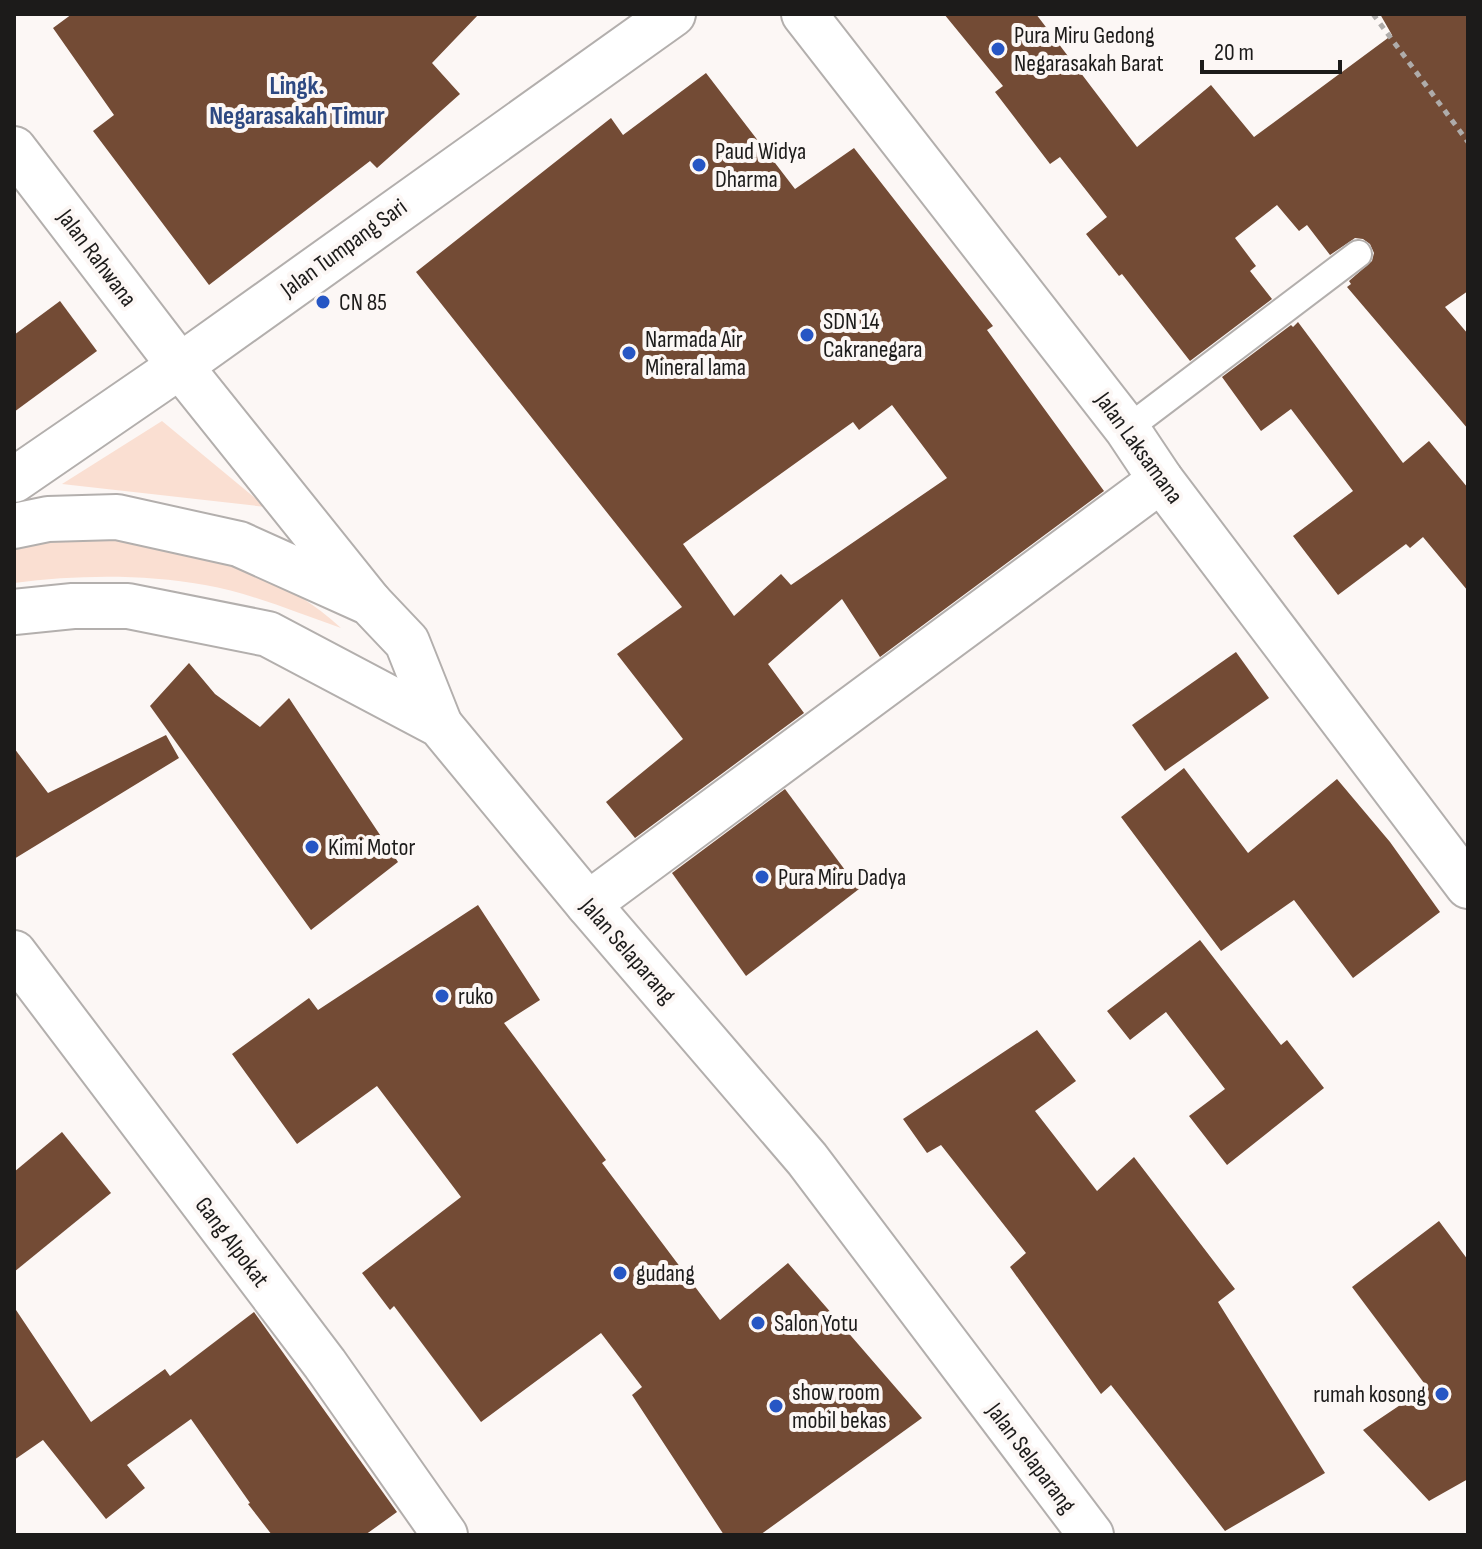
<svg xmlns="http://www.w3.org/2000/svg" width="1482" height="1549" viewBox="0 0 1482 1549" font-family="'Sofia Sans Condensed',sans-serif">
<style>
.green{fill:#fadfd2}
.building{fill:#734b35;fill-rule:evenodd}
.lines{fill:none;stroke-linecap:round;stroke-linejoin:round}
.service-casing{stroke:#b3afad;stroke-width:30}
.minor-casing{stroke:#b3afad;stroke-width:48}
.tertiary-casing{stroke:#b3afad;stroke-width:48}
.secondary-casing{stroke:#b3afad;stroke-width:48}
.primary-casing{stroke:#b3afad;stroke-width:48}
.path{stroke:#afacaa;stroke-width:5;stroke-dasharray:6 6;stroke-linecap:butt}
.service{stroke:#fff;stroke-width:26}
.minor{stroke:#fff;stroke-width:44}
.tertiary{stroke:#fff;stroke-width:44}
.secondary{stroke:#fff;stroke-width:44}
.primary{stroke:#fff;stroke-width:44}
.poi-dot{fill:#2656c4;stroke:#fcf7f5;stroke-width:3}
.labels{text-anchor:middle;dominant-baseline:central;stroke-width:8;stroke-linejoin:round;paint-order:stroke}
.poi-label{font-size:24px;fill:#1c1b1a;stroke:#fcf7f5;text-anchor:start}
.street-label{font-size:24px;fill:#1c1b1a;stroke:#fcf7f5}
.neighbourhood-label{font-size:26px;font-weight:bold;fill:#2e4982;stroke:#fcf7f5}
</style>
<rect width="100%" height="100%" fill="#fcf7f5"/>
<g class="green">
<path d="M162,421L266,507L62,484Z"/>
<path d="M65,538C89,538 116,535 140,539C214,551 285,577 341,628C297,613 251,593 205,585C141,574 78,575 14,583V544Z"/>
</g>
<g class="building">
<path d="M72,14H479L432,63L460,94L377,168L370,161L209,285L93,131L114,115L53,28Z"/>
<path d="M944,14H1036L1137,147L1211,85L1254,137L1392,35L1380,14H1468V291L1445,307L1468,334V429L1347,287L1351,284L1349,281L1372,261L1374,253L1370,244L1363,239L1355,238L1330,255L1307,225L1299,231L1277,205L1235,238L1256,266L1250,271L1272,299L1190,361L1122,274L1119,276L1086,234L1107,217L1060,157L1050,164L995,92L1003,86Z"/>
<path d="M706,73L795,189L854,148L993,326L987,330L1104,491L880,657L842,599L768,664L804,713L635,838L606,802L683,739L617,654L682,607L416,272L611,118L623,135ZM892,405L947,478L791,585L781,574L734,616L683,544L853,422L859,430Z"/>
<path d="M60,301L97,351L14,412V335Z"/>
<path d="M1298,322L1403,463L1429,441L1468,488V591L1423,537L1410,548L1406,544L1338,595L1293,536L1353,491L1291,409L1261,431L1222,377L1291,325L1293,327Z"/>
<path d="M1236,652L1269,698L1165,771L1132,725Z"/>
<path d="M189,663L215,694L260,727L289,698L398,862L311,930L150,706Z"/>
<path d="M166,735L179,758L14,859V748L48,793Z"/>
<path d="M1184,768L1248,853L1337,779L1390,842L1440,912L1353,978L1294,900L1221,951L1121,817Z"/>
<path d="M785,789L859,889L746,976L672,873Z"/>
<path d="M478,905L540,1000L504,1023L606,1160L602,1163L720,1320L788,1263L922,1418L760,1535H724L632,1395L642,1387L601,1333L481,1422L394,1306L390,1310L362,1273L461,1197L377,1086L297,1144L232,1054L309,998L318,1010Z"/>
<path d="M1200,940L1281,1045L1287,1040L1324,1088L1227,1165L1189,1116L1225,1089L1166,1012L1130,1040L1107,1011Z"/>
<path d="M1037,1030L1076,1081L1035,1111L1097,1191L1134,1157L1235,1289L1218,1302L1325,1473L1225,1531L1111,1385L1101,1394L1010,1267L1026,1253L941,1145L927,1153L903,1119Z"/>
<path d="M62,1132L111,1193L14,1272V1172Z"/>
<path d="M1439,1221L1468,1260V1479L1429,1501L1363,1430L1427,1387L1352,1287Z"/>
<path d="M14,1307L91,1422L165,1369L170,1376L254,1312L397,1512L365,1535H272L248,1504L250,1503L191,1419L127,1465L145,1488L106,1519L43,1440L14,1460Z"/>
</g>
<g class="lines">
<defs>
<path id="service" d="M1127,429L1358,254"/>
<g id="minor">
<path d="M804,14L1127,429L1161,480L1468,886"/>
<path d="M588,904L1161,480"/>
<path d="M14,953L325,1364L445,1535"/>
</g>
<path id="tertiary" d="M14,149L180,366"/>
<g id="secondary">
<path d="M180,366L370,603"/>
<path d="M14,480L180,366L673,14"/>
</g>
<g id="primary">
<path d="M14,526L48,519L117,517L239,544L370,603L407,642L440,725"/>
<path d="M14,612L73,606H128L268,634L440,725L588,904L807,1159L1091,1535"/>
</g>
</defs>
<use href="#service" class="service-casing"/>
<use href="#minor" class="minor-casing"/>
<use href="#tertiary" class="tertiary-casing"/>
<use href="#secondary" class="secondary-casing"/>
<use href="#primary" class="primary-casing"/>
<path class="path" d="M1373,14L1468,142"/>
<use href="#service" class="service"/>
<use href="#minor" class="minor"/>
<use href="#tertiary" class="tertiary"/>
<use href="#secondary" class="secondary"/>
<use href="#primary" class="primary"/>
</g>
<g class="poi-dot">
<circle cx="998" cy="49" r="8"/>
<circle cx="699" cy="165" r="8"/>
<circle cx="323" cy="302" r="8"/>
<circle cx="807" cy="335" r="8"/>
<circle cx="629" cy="353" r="8"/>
<circle cx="312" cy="847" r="8"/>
<circle cx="762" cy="877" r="8"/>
<circle cx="442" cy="996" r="8"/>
<circle cx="620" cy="1273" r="8"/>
<circle cx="758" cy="1323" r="8"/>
<circle cx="1442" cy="1394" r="8"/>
<circle cx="776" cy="1406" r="8"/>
</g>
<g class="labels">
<g class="poi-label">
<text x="1014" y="35">Pura Miru Gedong<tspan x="1014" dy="28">Negarasakah Barat</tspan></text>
<text x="715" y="151">Paud Widya<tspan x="715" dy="28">Dharma</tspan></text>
<text x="339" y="302">CN 85</text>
<text x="823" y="321">SDN 14<tspan x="823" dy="28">Cakranegara</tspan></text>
<text x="645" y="339">Narmada Air<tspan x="645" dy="28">Mineral lama</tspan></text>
<text x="328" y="847">Kimi Motor</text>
<text x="778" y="877">Pura Miru Dadya</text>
<text x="458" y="996">ruko</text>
<text x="636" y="1273">gudang</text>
<text x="774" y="1323">Salon Yotu</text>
<text x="792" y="1392">show room<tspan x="792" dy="28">mobil bekas</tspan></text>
<text x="1426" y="1394" text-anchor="end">rumah kosong</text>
</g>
<g class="street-label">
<text transform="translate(344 248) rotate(-36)">Jalan Tumpang Sari</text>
<text transform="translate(97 258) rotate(53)">Jalan Rahwana</text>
<text transform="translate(1139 448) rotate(54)">Jalan Laksamana</text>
<text transform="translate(628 951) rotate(49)">Jalan Selaparang</text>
<text transform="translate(232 1242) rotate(53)">Gang Alpokat</text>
<text transform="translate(1031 1458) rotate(53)">Jalan Selaparang</text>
</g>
<g class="neighbourhood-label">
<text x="297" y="86">Lingk.<tspan x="297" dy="30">Negarasakah Timur</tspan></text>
</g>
</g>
<rect width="1482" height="1549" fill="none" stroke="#1c1b1a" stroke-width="32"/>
<path d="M1202 60v12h138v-12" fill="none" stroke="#1c1b1a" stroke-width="4"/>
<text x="1214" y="60" font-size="24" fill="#1c1b1a" stroke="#fcf7f5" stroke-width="6" paint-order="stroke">20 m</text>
</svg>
